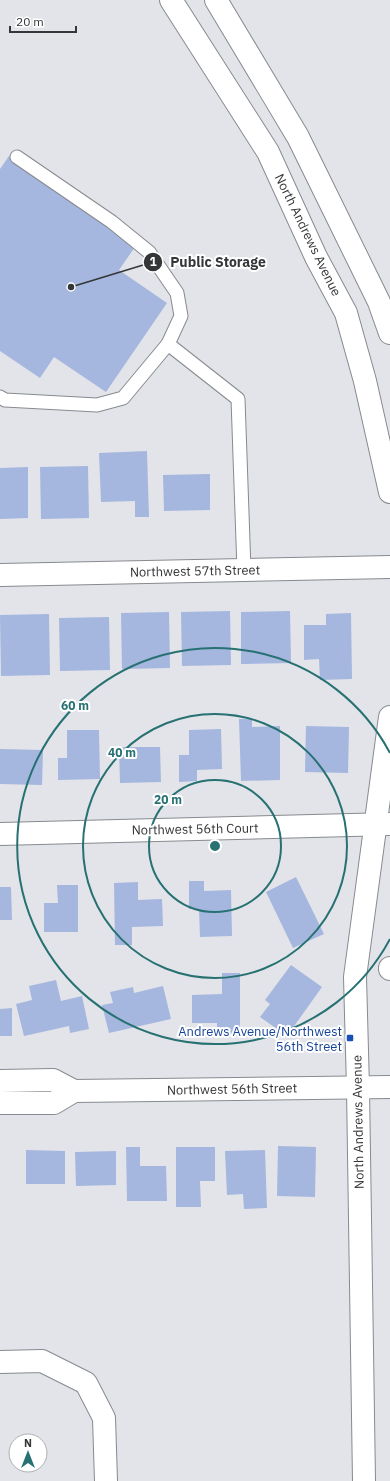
<svg xmlns="http://www.w3.org/2000/svg" width="390" height="1481" viewBox="0 0 390 1481" font-family="'IBM Plex Sans',sans-serif">
<style>
.building{fill:#a5b7de}
.lines{fill:none;stroke-linecap:round;stroke-linejoin:round}
.service-casing{stroke:#878a8e;stroke-width:15}
.minor-casing{stroke:#878a8e;stroke-width:24}
.secondary-casing{stroke:#878a8e;stroke-width:24}
.service{stroke:#fff;stroke-width:13}
.minor{stroke:#fff;stroke-width:22}
.secondary{stroke:#fff;stroke-width:22}
.ring{fill:none;stroke:#277173;stroke-width:2}
.transit-dot{fill:#1a4fb4;stroke:#fff;stroke-width:1.5}
.labels{text-anchor:middle;dominant-baseline:central;stroke-width:4;stroke-linejoin:round;paint-order:stroke}
.street-label{font-size:13px;fill:#353638;stroke:#fff}
.transit-label{font-size:13px;fill:#164399;stroke:#fff;text-anchor:end}
.centre{fill:#277173;stroke:#fff;stroke-width:2}
.ring-label{font-size:12px;text-anchor:middle;font-weight:bold;fill:#277173;stroke:#fff;stroke-width:4;stroke-linejoin:round;paint-order:stroke}
.leader{fill:none;stroke:#353638;stroke-width:1.5}
.callout-dot{fill:#353638;stroke:#fff;stroke-width:1.5}
.mark-label{font-size:12px;text-anchor:middle;font-weight:bold;fill:#fff}
.callout-label{font-size:14px;text-anchor:middle;font-weight:bold;fill:#353638;stroke:#fff;stroke-width:4;stroke-linejoin:round;paint-order:stroke}
</style>
<rect width="100%" height="100%" fill="#e2e4e9"/>
<g class="building">
<path d="M9,156L137,244L119,270L167,303L106,392L54,357L40,378L0,351V169Z"/>
<path d="M147,451L149,517H135V501L101,502L99,453Z"/>
<path d="M88,466L89,518L41,519L40,467Z"/>
<path d="M28,467V518L0,519V468Z"/>
<path d="M210,474V510L164,511L163,475Z"/>
<path d="M230,611L231,665L182,666L181,612Z"/>
<path d="M290,611L291,663L241,664V612Z"/>
<path d="M169,612L170,668L122,669L121,613Z"/>
<path d="M351,613L352,679L320,680L319,659L304,660V625H326V614Z"/>
<path d="M49,614L50,675L1,676L0,615Z"/>
<path d="M109,617L110,670L60,671L59,618Z"/>
<path d="M239,719H252V727L280,726V780L241,781Z"/>
<path d="M306,726L349,727L348,773L305,772Z"/>
<path d="M221,729L222,769L197,770V781L179,782V755H189V730Z"/>
<path d="M67,730H99L100,779L58,780V758H67Z"/>
<path d="M119,747H160L161,782L120,783Z"/>
<path d="M0,749L43,750L42,785L0,784Z"/>
<path d="M296,877L324,934L293,948L266,892Z"/>
<path d="M189,881H204V891L231,890L232,936L200,937L199,909H189Z"/>
<path d="M138,882V900L162,899L163,926L132,927V945H115L114,883Z"/>
<path d="M57,885H78V932H44V903H58Z"/>
<path d="M0,887H11L12,920H0Z"/>
<path d="M291,965L322,987L287,1036L260,1017L270,1004L265,1000Z"/>
<path d="M222,973H240V1034L217,1035V1023H192V995L222,994Z"/>
<path d="M56,980L61,1001L82,996L89,1029L70,1033L69,1026L24,1036L16,1004L32,1000L29,986Z"/>
<path d="M163,986L171,1019L109,1033L102,1005L113,1003L110,992L133,987L134,993Z"/>
<path d="M12,1008V1036H0V1009Z"/>
<path d="M278,1146L316,1147L315,1197L277,1196Z"/>
<path d="M126,1147H140V1166H166L167,1201H127Z"/>
<path d="M176,1147H215V1181H200L201,1207H176Z"/>
<path d="M26,1150L65,1151V1184H26Z"/>
<path d="M265,1150L267,1208L244,1209L243,1194L227,1195L225,1151Z"/>
<path d="M116,1151V1185L76,1186L75,1152Z"/>
</g>
<g class="lines">
<defs>
<g id="service">
<path d="M17,157L112,222L149,252L177,293L181,316L168,344"/>
<path d="M0,397L5,400L97,405L123,398L168,344L238,399L244,570"/>
</g>
<g id="minor">
<path d="M0,575L390,567"/>
<path d="M0,834L390,824"/>
<path d="M0,1081L53,1080L74,1091L390,1087"/>
<path d="M0,1103H54L74,1091"/>
<path d="M0,1362L42,1361L86,1383L104,1418L106,1481"/>
</g>
<g id="secondary">
<path d="M171,0L268,152L316,257L346,313L365,381L390,492"/>
<path d="M216,0L298,137L379,302L390,333"/>
<path d="M390,968V969"/>
<path d="M364,1481L358,1088L355,977L390,717"/>
</g>
</defs>
<use href="#service" class="service-casing"/>
<use href="#minor" class="minor-casing"/>
<use href="#secondary" class="secondary-casing"/>
<use href="#service" class="service"/>
<use href="#minor" class="minor"/>
<use href="#secondary" class="secondary"/>
</g>
<g class="ring">
<circle cx="215" cy="846" r="66"/>
<circle cx="215" cy="846" r="132"/>
<path d="M390 939A198 198 0 1 1 390 753"/>
</g>
<rect class="transit-dot" x="346" y="1034" width="8" height="8" rx="2"/>
<g class="labels">
<g class="street-label">
<text transform="translate(308 235) rotate(64)">North Andrews Avenue</text>
<text transform="translate(195 571) rotate(-1)">Northwest 57th Street</text>
<text transform="translate(195 829) rotate(-1)">Northwest 56th Court</text>
<text transform="translate(232 1089) rotate(-1)">Northwest 56th Street</text>
<text transform="translate(358 1122) rotate(-91)">North Andrews Avenue</text>
</g>
<g class="transit-label">
<text x="342" y="1031">Andrews Avenue/Northwest<tspan x="342" dy="15">56th Street</tspan></text>
</g>
</g>
<circle cx="215" cy="846" r="6" class="centre"/>
<g class="ring-label">
<text x="75" y="710">60 m</text>
<text x="122" y="757">40 m</text>
<text x="168" y="804">20 m</text>
</g>
<path class="leader" d="M71 287L153 262"/>
<g class="callout-dot">
<circle cx="71" cy="287" r="4"/>
<circle cx="153" cy="262" r="10"/>
</g>
<g class="mark-label">
<text x="153" y="266">1</text>
</g>
<g class="callout-label">
<text x="218" y="267">Public Storage</text>
</g>
<g transform="translate(28 1453)"><circle r="19" fill="#ffffff" stroke="#aeafaf"/>
<path d="M0-3L7 15L0 10L-7 15Z" fill="#277173"/>
<text y="-6" font-size="11" font-weight="bold" text-anchor="middle" fill="#353638">N</text>
</g>
<path d="M10 26v6h66v-6" fill="none" stroke="#353638" stroke-width="2"/>
<text x="16" y="26" font-size="12" fill="#353638" stroke="#ffffff" stroke-width="3" paint-order="stroke">20 m</text>
</svg>
